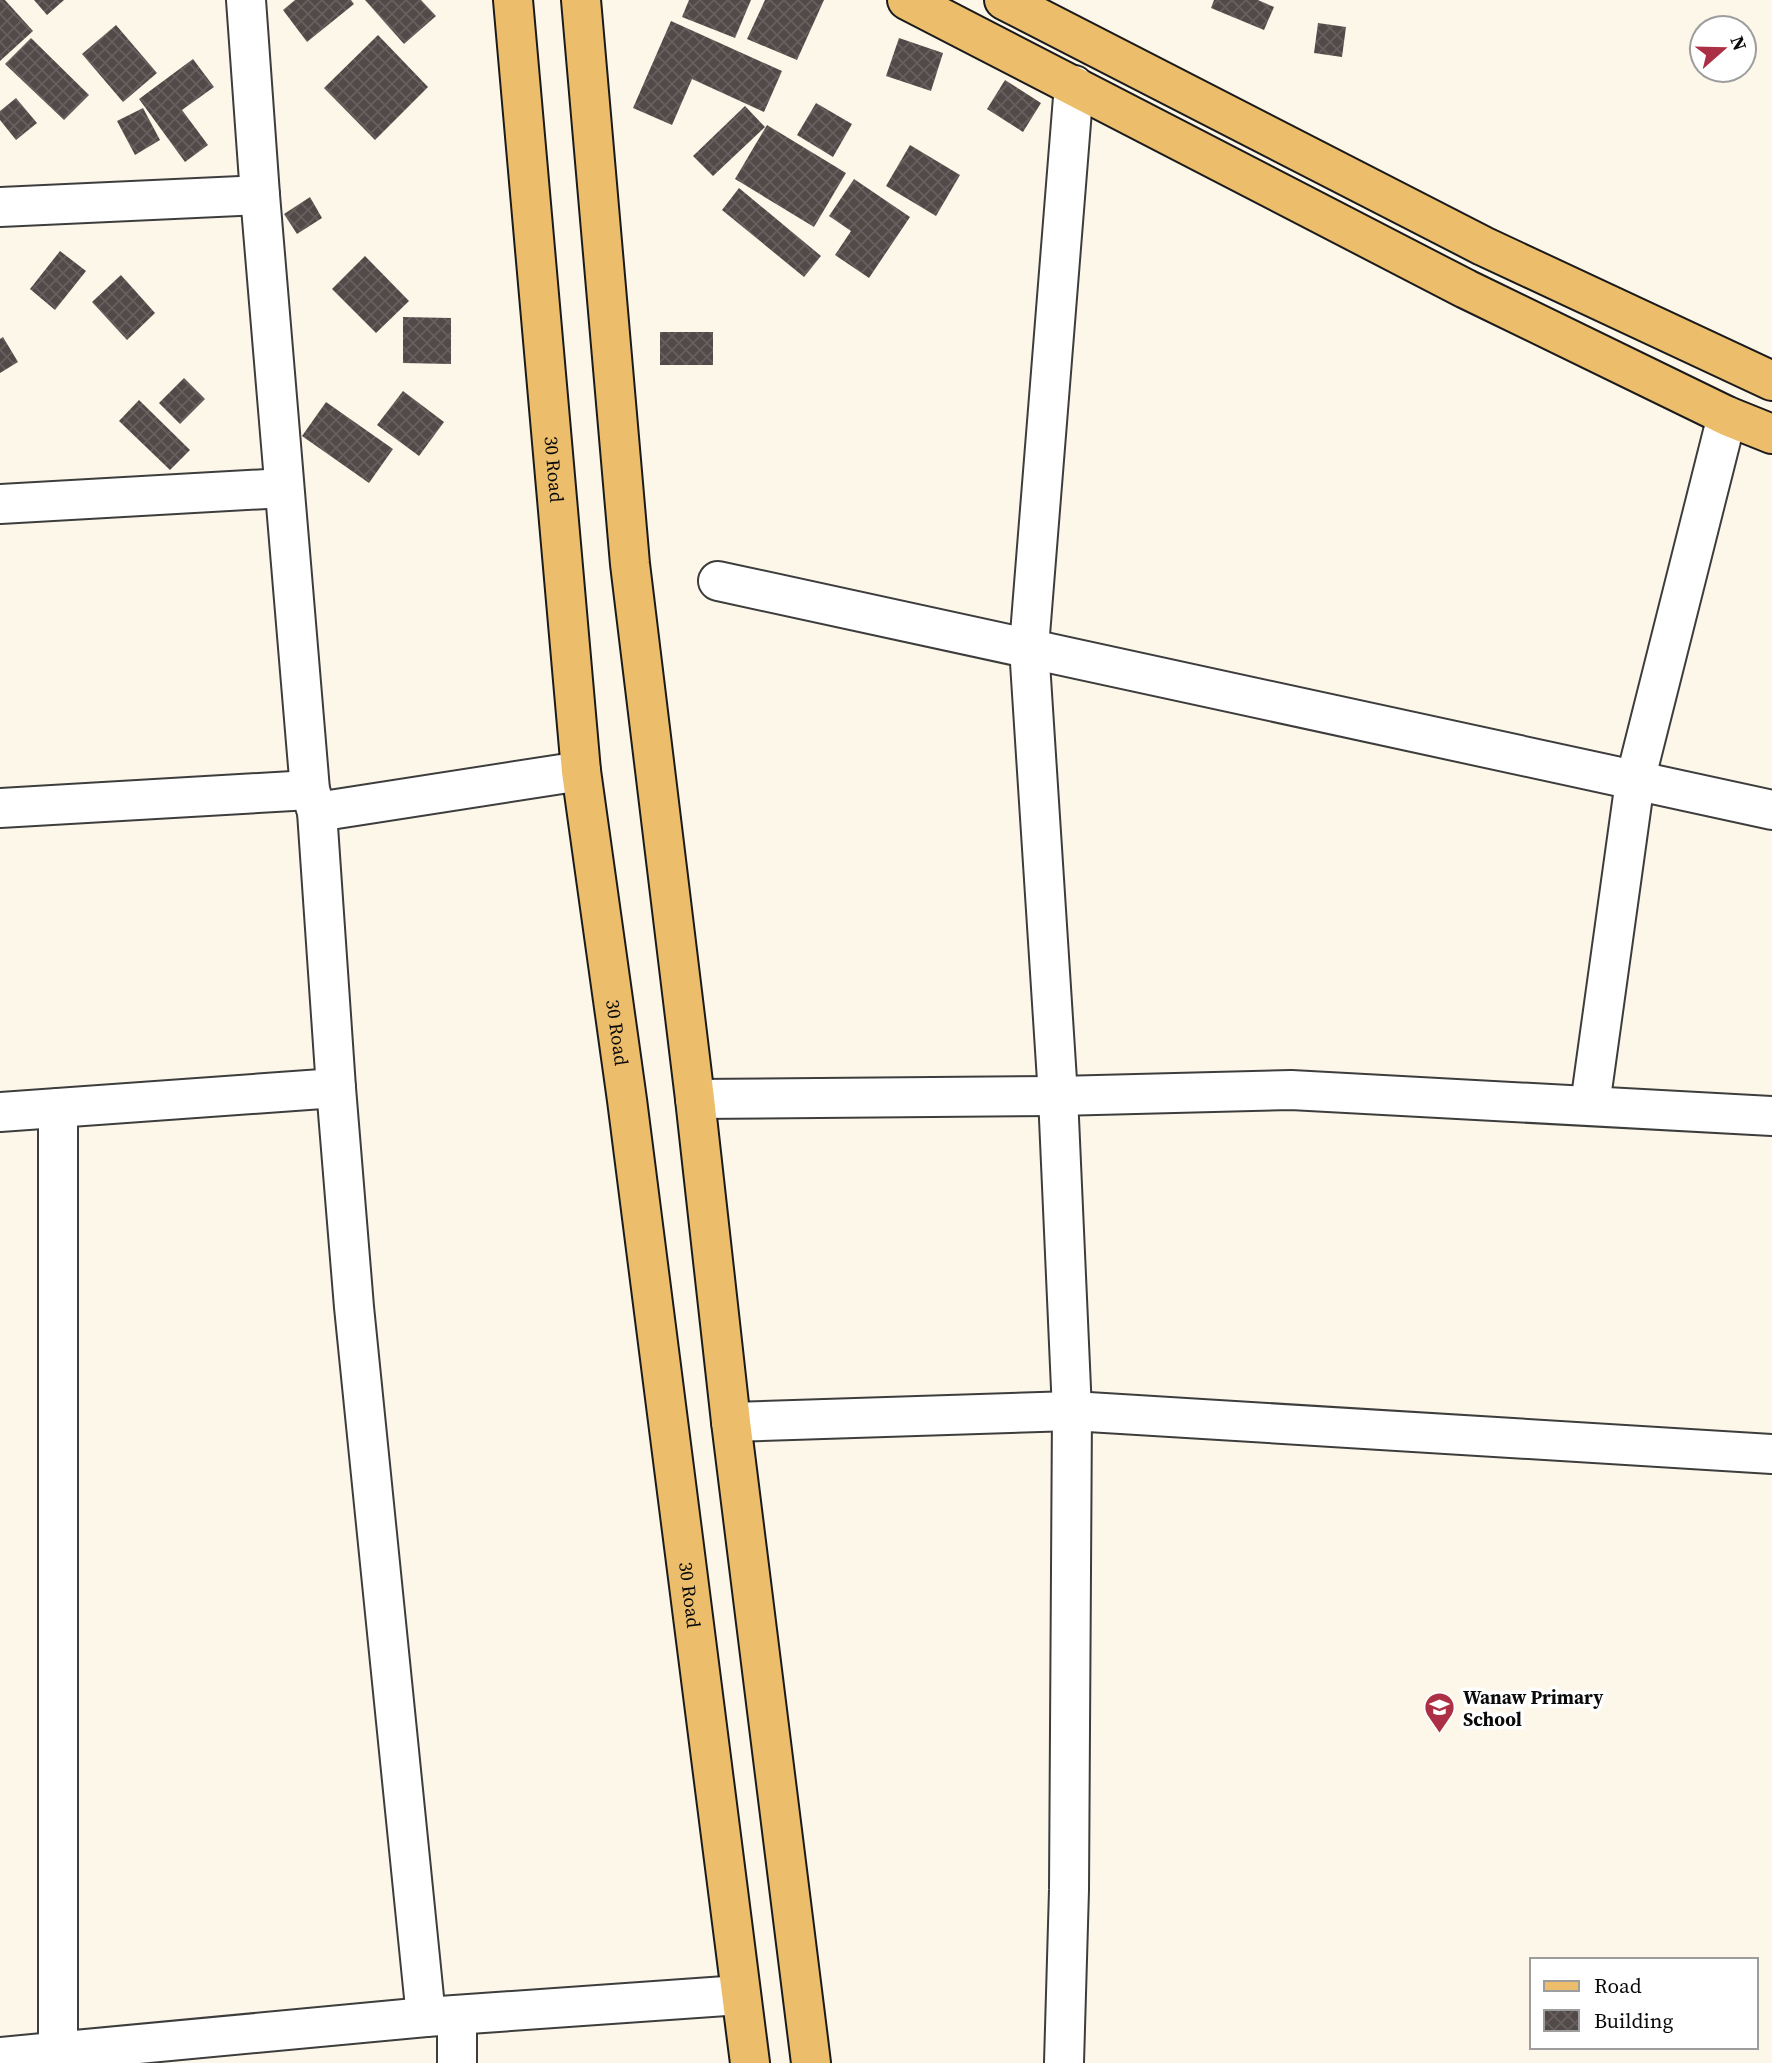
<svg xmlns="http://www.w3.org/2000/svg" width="1772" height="2063" viewBox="0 0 1772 2063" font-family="'Source Serif 4',serif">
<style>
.building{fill:url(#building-cross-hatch)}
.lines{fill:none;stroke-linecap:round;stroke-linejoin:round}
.minor-casing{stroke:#3d3d3d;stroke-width:42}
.major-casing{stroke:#1b1b1b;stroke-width:42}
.minor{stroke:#fff;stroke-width:38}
.major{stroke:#ecbd6b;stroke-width:38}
.labels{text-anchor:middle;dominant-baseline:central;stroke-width:7;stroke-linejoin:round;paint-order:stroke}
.street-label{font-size:19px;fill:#0a0a0a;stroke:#fff}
.poi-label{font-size:19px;font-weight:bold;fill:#0a0a0a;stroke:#fff;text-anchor:start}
</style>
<defs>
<pattern id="building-cross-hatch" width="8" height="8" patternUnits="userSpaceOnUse" patternTransform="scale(1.75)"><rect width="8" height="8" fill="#524a48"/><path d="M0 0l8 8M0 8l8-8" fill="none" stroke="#66605e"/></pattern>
</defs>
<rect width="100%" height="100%" fill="#fdf7e9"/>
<g class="building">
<path d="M0,0H5L33,31L0,61Z"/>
<path d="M34,0H64L47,15Z"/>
<path d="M295,0H351L354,4L307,42L283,10Z"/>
<path d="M365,0H421L436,16L404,44Z"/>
<path d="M689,0H751L735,38L682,17Z"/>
<path d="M765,0H824L797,60L747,39Z"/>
<path d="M1214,0H1258L1274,7L1264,30L1211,8Z"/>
<path d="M671,21L782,71L764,112L692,79L672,125L633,108Z"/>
<path d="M1318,23L1346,27L1342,57L1314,53Z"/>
<path d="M116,25L157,73L123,102L82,54Z"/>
<path d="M378,35L428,87L375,140L324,88Z"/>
<path d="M31,38L89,95L64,120L5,64Z"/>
<path d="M899,38L943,53L931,91L886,76Z"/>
<path d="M193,59L214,87L182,110L208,145L185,162L139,99Z"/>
<path d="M1005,80L1041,103L1023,132L987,109Z"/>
<path d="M16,98L37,123L16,140L0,120V111Z"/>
<path d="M816,103L852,124L833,157L797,135Z"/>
<path d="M745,106L765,127L713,176L693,156Z"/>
<path d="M143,108L160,140L135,155L117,121Z"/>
<path d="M767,125L846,173L814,227L735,179Z"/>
<path d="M910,145L960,175L936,216L886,186Z"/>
<path d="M854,179L910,217L869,278L835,255L851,231L829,216Z"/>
<path d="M739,188L821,256L804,277L722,210Z"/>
<path d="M310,197L322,218L297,234L284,214Z"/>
<path d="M60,251L86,271L55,310L30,289Z"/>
<path d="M365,256L409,301L376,333L332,289Z"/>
<path d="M121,275L155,313L127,340L92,302Z"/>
<path d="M403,317L451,318V364L403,363Z"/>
<rect x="660" y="332" width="53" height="33"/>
<path d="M3,337L18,362L0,373V339Z"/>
<path d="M184,378L205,399L180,424L159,403Z"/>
<path d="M403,391L444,422L419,456L377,425Z"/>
<path d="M139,400L190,450L170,470L119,421Z"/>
<path d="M326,402L393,449L369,483L302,436Z"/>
</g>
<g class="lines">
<defs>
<g id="minor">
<path d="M246,0L260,195L310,790L317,812L336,1088L354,1307L426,2017"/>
<path d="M0,207L260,195"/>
<path d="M0,504L284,488"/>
<path d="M718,581L1772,810"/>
<path d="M0,808L310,790"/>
<path d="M317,812L581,771"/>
<path d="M695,1099L1058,1096L1291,1090L1772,1116"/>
<path d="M1590,1105L1635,781L1727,416"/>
<path d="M0,1112L336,1088"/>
<path d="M731,1422L1072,1411L1772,1454"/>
<path d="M457,2015V2063"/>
<path d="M0,2057L426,2017L740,1995"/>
<path d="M58,2063V1108"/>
<path d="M1064,2063L1069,1890L1072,1411L1058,1096L1029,647L1074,85"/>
</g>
<g id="major">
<path id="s1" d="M513,0L581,771L627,1100L750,2063"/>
<path d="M581,0L630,564L695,1099L731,1422L811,2063"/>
<path d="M907,0L1466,289L1727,416L1772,434"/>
<path d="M1004,0L1483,246L1772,381"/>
</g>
</defs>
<use href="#minor" class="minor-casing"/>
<use href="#major" class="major-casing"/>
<use href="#minor" class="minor"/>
<use href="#major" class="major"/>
</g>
<defs>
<symbol id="school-pin" viewBox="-11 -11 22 30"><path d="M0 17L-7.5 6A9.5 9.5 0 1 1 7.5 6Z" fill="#ac3045" stroke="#fff"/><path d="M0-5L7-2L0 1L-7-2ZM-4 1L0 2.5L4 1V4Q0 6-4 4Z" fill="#fff"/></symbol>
</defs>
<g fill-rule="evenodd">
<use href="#school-pin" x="1422" y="1690" width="35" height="47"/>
</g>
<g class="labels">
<g class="street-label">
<text stroke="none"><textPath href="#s1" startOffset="471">30 Road</textPath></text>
<text stroke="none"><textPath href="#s1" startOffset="1038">30 Road</textPath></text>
<text stroke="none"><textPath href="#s1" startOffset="1605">30 Road</textPath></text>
</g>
<g class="poi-label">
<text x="1463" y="1697">Wanaw Primary<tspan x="1463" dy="22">School</tspan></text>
</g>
</g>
<rect x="1530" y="1958" width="228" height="91" fill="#ffffff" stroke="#9d9d9d" stroke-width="2"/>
<rect x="1544" y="1981" width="35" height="10" fill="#ecbd6b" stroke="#9d9d9d" stroke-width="2"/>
<text x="1594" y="1993" font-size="21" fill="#0a0a0a">Road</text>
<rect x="1544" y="2010" width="35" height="21" fill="url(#building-cross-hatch)" stroke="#9d9d9d" stroke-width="2"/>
<text x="1594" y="2028" font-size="21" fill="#0a0a0a">Building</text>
<g transform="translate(1723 49) rotate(70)"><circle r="33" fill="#ffffff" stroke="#9d9d9d" stroke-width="2"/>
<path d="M0-5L12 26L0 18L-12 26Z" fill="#ac3045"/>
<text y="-10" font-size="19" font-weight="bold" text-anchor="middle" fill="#0a0a0a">N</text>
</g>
</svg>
